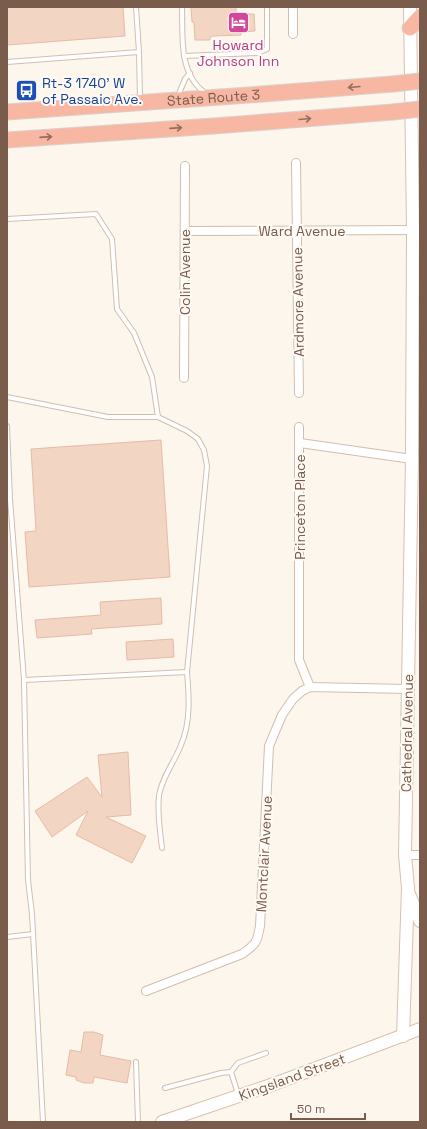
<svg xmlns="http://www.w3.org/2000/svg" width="427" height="1129" viewBox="0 0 427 1129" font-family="'Space Grotesk',sans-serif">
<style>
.building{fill:#f3d5c3;stroke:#e6bba3}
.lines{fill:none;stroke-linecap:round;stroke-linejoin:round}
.lane-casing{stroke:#d1beb0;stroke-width:6}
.street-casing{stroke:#d1beb0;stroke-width:10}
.secondary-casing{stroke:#d6c0b0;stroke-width:14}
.highway-casing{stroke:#dad1cd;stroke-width:17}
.lane{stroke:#fff;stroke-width:4}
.street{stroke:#fff;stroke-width:8}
.secondary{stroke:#fff;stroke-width:12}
.highway{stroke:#f7b7a3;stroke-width:15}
.highway-bridge-casing{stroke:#dad1cd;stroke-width:17;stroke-linecap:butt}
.highway-bridge{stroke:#f7b7a3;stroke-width:15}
.oneway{stroke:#936e5e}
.labels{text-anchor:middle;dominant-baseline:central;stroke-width:4;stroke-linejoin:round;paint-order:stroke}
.hotel-label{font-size:14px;fill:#b23c85;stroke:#fffaf3}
.transit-label{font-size:14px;fill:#164399;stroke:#fffaf3;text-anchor:start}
.street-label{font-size:14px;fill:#7a5c4d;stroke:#fffaf3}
</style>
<rect width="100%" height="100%" fill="#fdf6ec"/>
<g class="building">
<path d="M7,7H123L125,36L7,45Z"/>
<path d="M191,7H236V14H254L255,31L241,32V35L213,36L210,37V40H195L194,22H192Z"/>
<path d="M161,440L170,577L29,587L25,532L36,531L31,449Z"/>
<path d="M161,598L162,624L91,629L92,634L37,638L35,620L101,615L100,602Z"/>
<path d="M173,639L174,657L127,660L126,642Z"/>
<path d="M128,752L131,815L106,817L146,836L132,863L76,835L88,811L52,837L35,811L87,777L102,797L98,755Z"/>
<path d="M84,1032H94L103,1035L100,1055L131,1061L127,1083L94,1077L93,1083H84L76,1080V1077L66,1075L70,1050L81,1052Z"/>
</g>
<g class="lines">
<defs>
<g id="lane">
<path d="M182,7C183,37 178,73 205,93"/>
<path d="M139,52L140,100"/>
<path d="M184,56L258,53L267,49V7"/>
<path d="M7,62L139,52L136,7"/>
<path d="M178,96L185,79L190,73"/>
<path d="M7,219L96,214L112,239L117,309L134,333L152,377L158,417"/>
<path d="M7,397L108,417H158L187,431L198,439L204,450L207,466L187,672"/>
<path d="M7,426L10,499L24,680L28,880L32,914L43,1122"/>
<path d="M24,680L187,672C189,696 191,722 181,745C175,761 161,779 159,796C157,813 160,831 162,848"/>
<path d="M7,937L33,934"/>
<path d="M136,1062L138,1122"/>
<path d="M231,1072L238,1063L266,1053"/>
<path d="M165,1088L221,1073L231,1072L238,1094"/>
</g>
<g id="street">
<path d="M293,7V34"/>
<path d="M296,163L299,393"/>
<path d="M185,231L420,230"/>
<path d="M184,378L185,166"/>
<path d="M299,427V660L310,687"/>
<path d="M300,443L412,459"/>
<path d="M405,855H420"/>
<path d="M146,991L242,954C256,944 257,943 260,926L269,746L282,715L293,699L302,691L310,687L408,689"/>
</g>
<g id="secondary">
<path d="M409,894L420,921"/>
<path d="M403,1036L408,888L405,855L412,459L413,230L410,7"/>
<path d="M162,1122L274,1084L420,1029"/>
</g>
<g id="highway">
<path d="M410,28L420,17"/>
<path id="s1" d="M7,112L249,95L393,84"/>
<path d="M7,140L214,126L393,112"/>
</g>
</defs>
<use href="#lane" class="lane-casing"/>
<use href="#street" class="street-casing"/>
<use href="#secondary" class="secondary-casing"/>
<use href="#highway" class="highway-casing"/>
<use href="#lane" class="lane"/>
<use href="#street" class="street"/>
<use href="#secondary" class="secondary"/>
<use href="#highway" class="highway"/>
<defs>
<g id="highway-bridge">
<path d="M393,84L420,81"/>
<path d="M393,112L420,109"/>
</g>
</defs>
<use href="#highway-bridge" class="highway-bridge-casing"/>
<use href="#highway-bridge" class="highway-bridge"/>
</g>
<defs><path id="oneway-shaft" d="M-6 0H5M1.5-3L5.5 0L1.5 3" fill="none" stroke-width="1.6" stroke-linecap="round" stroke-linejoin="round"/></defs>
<g class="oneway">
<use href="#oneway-shaft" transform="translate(354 87) rotate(175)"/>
<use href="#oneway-shaft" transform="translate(305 119) rotate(-5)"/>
<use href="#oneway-shaft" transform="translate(176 128) rotate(-4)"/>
<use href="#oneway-shaft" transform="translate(46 137) rotate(-4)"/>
</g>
<defs>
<symbol id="hotel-square" viewBox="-11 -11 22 22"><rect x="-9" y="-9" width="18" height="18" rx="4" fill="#d1479c" stroke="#fffaf3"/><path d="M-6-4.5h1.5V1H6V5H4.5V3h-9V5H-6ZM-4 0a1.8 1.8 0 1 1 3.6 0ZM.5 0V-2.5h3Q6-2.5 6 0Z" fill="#fff"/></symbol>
<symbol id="bus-square" viewBox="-11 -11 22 22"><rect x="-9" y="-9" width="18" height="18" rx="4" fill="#1a4fb4" stroke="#fffaf3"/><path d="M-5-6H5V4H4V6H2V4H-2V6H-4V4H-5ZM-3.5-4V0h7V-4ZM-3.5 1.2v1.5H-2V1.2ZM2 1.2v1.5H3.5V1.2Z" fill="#fff"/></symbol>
</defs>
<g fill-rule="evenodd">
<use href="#hotel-square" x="226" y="10" width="25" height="25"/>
<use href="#bus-square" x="14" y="78" width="25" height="25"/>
</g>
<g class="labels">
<g class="hotel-label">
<text x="238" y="45">Howard<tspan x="238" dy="16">Johnson Inn</tspan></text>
</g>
<g class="transit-label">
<text x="42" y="83">Rt-3 1740' W<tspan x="42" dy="16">of Passaic Ave.</tspan></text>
</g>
<g class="street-label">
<text stroke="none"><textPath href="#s1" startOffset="207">State Route 3</textPath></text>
<text x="302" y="231">Ward Avenue</text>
<text transform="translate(185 272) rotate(-90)">Colin Avenue</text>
<text transform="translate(298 302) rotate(-91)">Ardmore Avenue</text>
<text transform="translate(300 507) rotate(-90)">Princeton Place</text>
<text transform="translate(407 733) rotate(-89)">Cathedral Avenue</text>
<text transform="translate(264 854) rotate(-87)">Montclair Avenue</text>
<text transform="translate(292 1077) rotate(-20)">Kingsland Street</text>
</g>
</g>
<rect width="427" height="1129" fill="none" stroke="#7a5c4d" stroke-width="16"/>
<path d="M291 1113v6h74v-6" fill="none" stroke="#7a5c4d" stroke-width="2"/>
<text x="297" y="1113" font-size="12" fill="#7a5c4d" stroke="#fffaf3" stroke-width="3" paint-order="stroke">50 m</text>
</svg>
